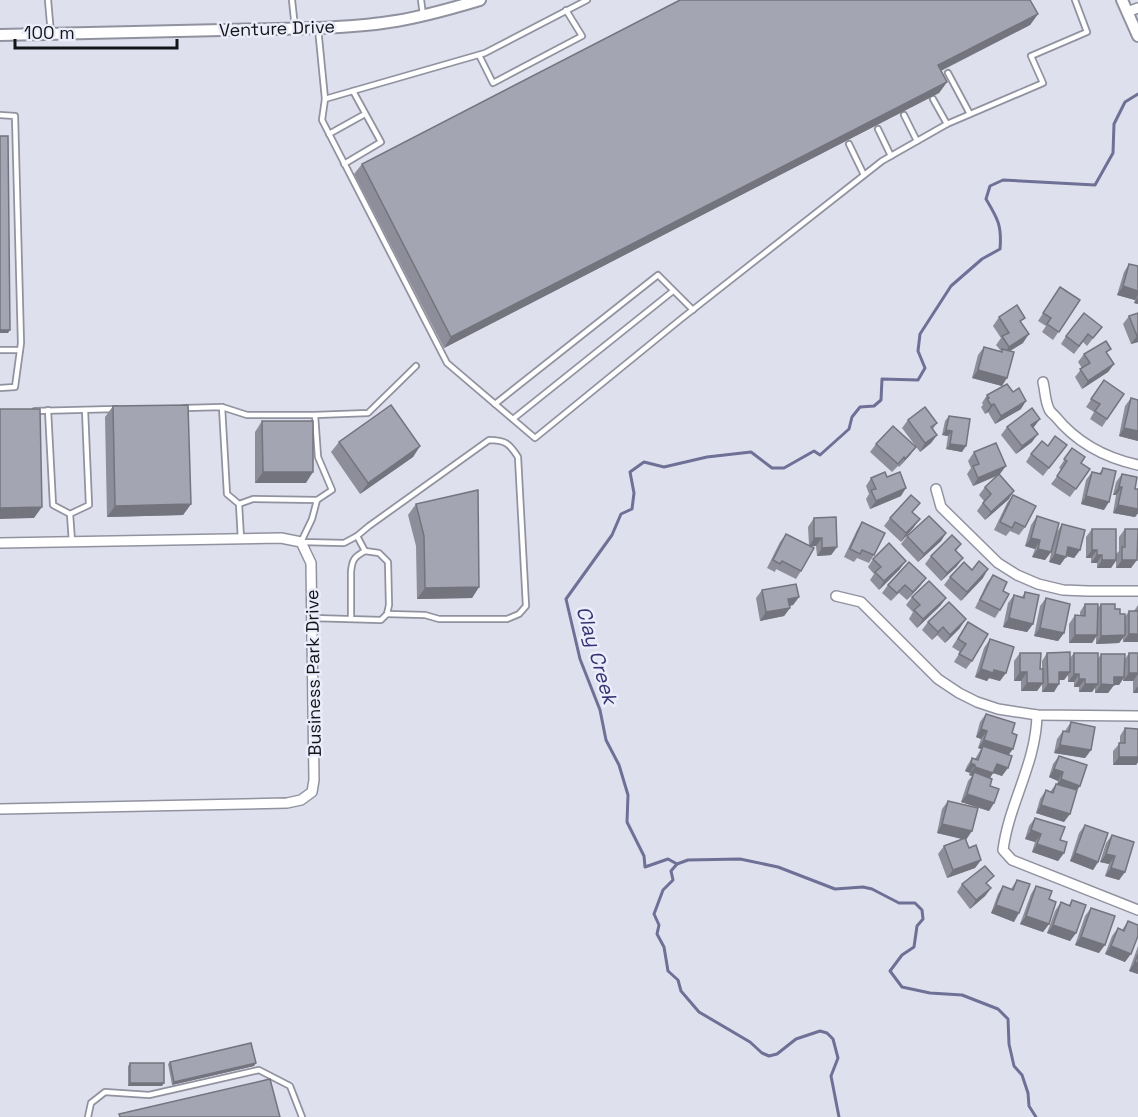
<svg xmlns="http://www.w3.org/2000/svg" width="1138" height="1117" viewBox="0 0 1138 1117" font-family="'Space Grotesk',sans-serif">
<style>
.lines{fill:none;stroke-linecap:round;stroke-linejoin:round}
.stream{stroke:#6e7096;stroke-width:3}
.service-casing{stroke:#91929f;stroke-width:8}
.minor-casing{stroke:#91929f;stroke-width:12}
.tertiary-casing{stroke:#91929f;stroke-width:14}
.service{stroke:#fff;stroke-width:4.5}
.minor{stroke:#fff;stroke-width:9}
.tertiary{stroke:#fff;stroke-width:10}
.wall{fill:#8d8e99}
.shaded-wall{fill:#73747d}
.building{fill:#a4a5b2;stroke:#73747d;stroke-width:1.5}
.labels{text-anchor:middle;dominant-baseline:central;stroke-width:5;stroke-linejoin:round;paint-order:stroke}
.street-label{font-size:18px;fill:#141519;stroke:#ecedfb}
.water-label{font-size:20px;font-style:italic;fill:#363372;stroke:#ecedfb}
</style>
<rect width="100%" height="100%" fill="#dfe0ee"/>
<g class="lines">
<g class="stream">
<path d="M677,864L668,859L645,867L644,856L627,822L628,795L619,765L606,740L600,710L580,659L566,599L612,535L621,514L632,509L634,493L630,472L644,462L664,467L707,457L751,452L772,468H784L814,451L820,455L849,429L852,417L860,407L874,406L881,400L882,379L918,380L925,368L918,351L920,334L951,286L982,259L1000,249C1002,226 998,219 986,199L990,186L1003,180L1095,185L1113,153L1114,124L1125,102L1138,94"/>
<path d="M839,1117L831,1076L838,1058L833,1039L827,1033L820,1031L796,1039L777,1054L769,1056L762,1053L750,1042L699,1012L681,991L678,980L668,971L664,947L657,934L659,925L654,914L663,890L673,880L671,871L677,864L688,860L740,859L778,867L835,889L863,887L872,889L899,903H915L922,910L923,919L917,926L914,947L902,955L890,971L902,987L930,993L962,995L998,1009L1008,1019L1009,1044L1014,1066L1022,1075L1028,1093L1029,1106L1036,1117"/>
</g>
<defs>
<g id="service">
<path d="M48,0L51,34"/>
<path d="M292,0L295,28"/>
<path d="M421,0L423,15"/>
<path d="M318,28L325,99L322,120L447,363L535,438L681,319L882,161L947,124L1043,83L1031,56L1087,32L1075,0"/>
<path d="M479,55L493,83L582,36L566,10"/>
<path d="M948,73L970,114"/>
<path d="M325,99L485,53L587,0"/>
<path d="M933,99L947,124"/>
<path d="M0,115L15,116L21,343L15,387L0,388"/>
<path d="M904,115L917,141"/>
<path d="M878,129L891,156"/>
<path d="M329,134L365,114"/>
<path d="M849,144L864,175"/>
<path d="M344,164L381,142L353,91"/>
<path d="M0,350H20"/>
<path d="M495,404L658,275L693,310"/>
<path d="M222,407L227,494L239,504L241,539"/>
<path d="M185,408L222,407L247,415H315L318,457L332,490L317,500"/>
<path d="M48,410L53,505L70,514"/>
<path d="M35,411L116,409"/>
<path d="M315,415L368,413L416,366"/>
<path d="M513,419L673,291"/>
<path d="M239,504L253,499L317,500L312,519L301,542L344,543L357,536L369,526L489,440C505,440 509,443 518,457L526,606L519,614L507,619H439L425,615L387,614"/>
<path d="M357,536L365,551"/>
<path d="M72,542L70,514L89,505L85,410"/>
<path d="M312,618L381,620L387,614L389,605L388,562L379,553L365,551C354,557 352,560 351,572V619"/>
<path d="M88,1117L91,1103L105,1092L149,1095L259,1070L290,1086L302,1117"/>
</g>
<g id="minor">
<path d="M1127,12L1138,8"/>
<path d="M1043,382C1045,390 1045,401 1049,409C1050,412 1053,414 1055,416C1076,442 1106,458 1138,465"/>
<path d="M936,489L941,507L998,563L1017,575L1038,584L1063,590L1088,591H1138"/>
<path d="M0,543L281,538L301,542L311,563L314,780L312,792L301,800L287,803L0,809"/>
<path d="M836,596L861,602L938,679L959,693L977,702L998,709L1037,715L1138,716"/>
<path d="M1037,715C1036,764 1009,803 1003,850L1012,860L1138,910"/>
</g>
<g id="tertiary">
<path d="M1122,0L1138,36"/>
<path d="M0,35L318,28C342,27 365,26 389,22C419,18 450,9 480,0"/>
</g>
</defs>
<use href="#service" class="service-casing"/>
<use href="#minor" class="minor-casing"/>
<use href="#tertiary" class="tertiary-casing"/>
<use href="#service" class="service"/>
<use href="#minor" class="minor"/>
<use href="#tertiary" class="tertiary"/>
</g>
<g class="wall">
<path d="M1038,14L1030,25L941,71L947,82L939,93L444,348L354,174L362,164Z"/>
<path d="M1129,264L1138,266V304L1134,303L1135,300L1117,295L1124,272Z"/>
<path d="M1060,287L1080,300L1053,340L1042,332L1046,326L1038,321Z"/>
<path d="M1138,313V342L1131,344L1123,324L1129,316Z"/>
<path d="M999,317L1022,324L1023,343L1010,351L1002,386L972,378L978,355L984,347L1001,351L996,345L1001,338L993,326Z"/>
<path d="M1102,327L1087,346L1083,342L1074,354L1061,344L1066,336Z"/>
<path d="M1084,354H1108L1114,364L1108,372L1082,389L1075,377L1082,368L1078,362Z"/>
<path d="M1104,380L1124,394L1102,427L1090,419L1094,412L1086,407Z"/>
<path d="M1013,392L1021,409L995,424L988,412L985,414L981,407L983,405L982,403L987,395Z"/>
<path d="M1131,398L1138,441L1119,436L1125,406Z"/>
<path d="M113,406L191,504L183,515L107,517L105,417Z"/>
<path d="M949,416L962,452L946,449L948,436L942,435L945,421Z"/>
<path d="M908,420L937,423L933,429L937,435L931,443L920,452L902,428Z"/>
<path d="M262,421L306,483H255V432Z"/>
<path d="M1007,427H1033L1032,442L1016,454L1001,435Z"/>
<path d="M339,442L420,446L413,457L360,494L331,452Z"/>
<path d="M876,444L916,447L910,455L899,467L898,466L892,472L870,452Z"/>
<path d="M1067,445L1043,476L1026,462L1031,454Z"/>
<path d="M1072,448L1081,463L1090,469L1070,497L1051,484L1062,470L1059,468Z"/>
<path d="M974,452L1000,474L999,475L1009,499L985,520L977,511L984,501L979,495L985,487L997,476L973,486L967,474L971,468L968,461Z"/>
<path d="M1103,468L1104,510L1081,504L1086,480L1092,472L1099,474Z"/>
<path d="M1122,474L1135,489H1138V513L1135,517L1113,513L1116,495H1113L1116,482Z"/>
<path d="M887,477L901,496L870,509L866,499L869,494L866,486L871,478Z"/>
<path d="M1013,495L1025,527L1019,535L1010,531L1006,536L994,530L1007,503Z"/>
<path d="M416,504L479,587L472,598L417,599L416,546L408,515Z"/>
<path d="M913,513L914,527L901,542L884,526L890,518Z"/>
<path d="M1037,516L1057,532L1062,524L1080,550L1074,558L1066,556L1060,565L1049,562L1054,541L1051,552L1045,560L1032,557L1035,549L1025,546L1031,525Z"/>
<path d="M814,518L837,547L831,555L817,556L816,546H812L801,571L796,579L776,569L775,572L767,568L780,542L786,534L809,545L808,527Z"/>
<path d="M862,522L874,555L869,563L857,558L854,562L844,557L857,530Z"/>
<path d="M1092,529L1116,554L1119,551V537L1125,529L1138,557H1137L1131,568H1116V561L1111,568H1097V563H1091V558H1086V537Z"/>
<path d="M946,533L941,541L918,562L901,544L907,536Z"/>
<path d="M961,544L956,551L957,566L941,581L925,564L931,556Z"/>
<path d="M873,559L900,569L879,590L870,580L874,574L868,567Z"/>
<path d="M972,570L983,578L961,601L944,585L950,577Z"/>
<path d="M993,575L1003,591L1000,610L995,618L975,608L987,583Z"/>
<path d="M926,578L920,586L907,600L899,593L891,601L882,593L888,585Z"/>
<path d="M762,590L799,597L793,605L790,606V608L784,616L760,621L756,598Z"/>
<path d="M1025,592L1033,624L1027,632L1003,627L1008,603L1014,595L1022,597Z"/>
<path d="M912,597L946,598L940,606L917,628L909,619L913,612L906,605Z"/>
<path d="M1046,598L1064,633L1058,641L1034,636L1040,606Z"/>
<path d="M1085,604L1097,609L1101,604L1115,609L1120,614L1125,617L1129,611H1134L1138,605V642H1123V638L1119,643L1096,644V637L1092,643H1069V624L1075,615H1080V612Z"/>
<path d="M928,622L960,628L945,643L937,635L932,640L922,630Z"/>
<path d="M968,622L972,661L966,669L954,662L960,652L952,647Z"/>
<path d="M990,639L1000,681L989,678L987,681L975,677L984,648Z"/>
<path d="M1020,653L1040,669H1042V661L1047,653L1070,658L1074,653L1098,659L1101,654L1125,659L1129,653H1138V693H1133V681H1123V679L1119,685H1114L1108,693H1095V687L1092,692H1079V687H1074V682H1068V675L1064,680H1059L1054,692H1042V684L1037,691H1021V681H1014V661Z"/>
<path d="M986,714L1012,733L1008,755L1002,776L993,773L990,778V786L994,803L989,811L961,802L968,781L972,776L969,775L970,773L965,771L967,766L972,758L975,759L981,749L978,748L981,739L976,737L980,722Z"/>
<path d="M1071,722L1091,750L1085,758L1054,753L1057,739L1063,731H1065Z"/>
<path d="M1125,728L1138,729V762L1136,765H1113V751L1120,743V736Z"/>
<path d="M1059,756L1080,786L1077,790L1064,822L1036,813L1040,799L1046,790L1050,792L1056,784H1057L1058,781L1049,777L1053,764Z"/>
<path d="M948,801L966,840L969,848L981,860L975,868L947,878L938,854L944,846L963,839L937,833L942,809Z"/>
<path d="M1035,818L1064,853L1058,861L1032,852L1035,842L1025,839L1029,826Z"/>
<path d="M1085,825L1098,862L1093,870L1070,861L1079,833Z"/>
<path d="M1112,835L1125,872L1119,880L1105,876L1109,864L1100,862L1106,843Z"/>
<path d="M1017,880L1014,922L991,913L998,894L1003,886L1011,889Z"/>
<path d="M962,884L988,885L991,888L985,896L970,909L957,892Z"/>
<path d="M1036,886L1049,899V924L1043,932L1020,924L1031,894Z"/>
<path d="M1072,900L1076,933L1070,941L1047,933L1055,911L1061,902L1069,905Z"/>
<path d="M1091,908L1099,953L1075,945L1085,916Z"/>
<path d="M1128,921L1125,962L1105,954L1112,936L1118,928L1122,930Z"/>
<path d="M1138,946V974L1129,971Z"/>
<path d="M170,1062L256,1063L254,1066L172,1085L168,1064Z"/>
<path d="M130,1063L162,1086H128V1066Z"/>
</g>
<g class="shaded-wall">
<path d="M1038,14L1030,25L930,76L938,65Z"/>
<path d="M947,82L939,93L444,348L451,337Z"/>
<path d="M1123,286L1138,291V295L1135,300L1117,295Z"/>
<path d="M1138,297V304L1134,303Z"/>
<path d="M0,330H10L8,333H0Z"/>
<path d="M1029,334L1023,343L1003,355L1009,347Z"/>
<path d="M1137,336H1138V342L1131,344Z"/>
<path d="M1114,364L1108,372L1082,389L1088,381Z"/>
<path d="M978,370L1007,378L1002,386L972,378Z"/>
<path d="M1026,401L1021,409L995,424L1001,416Z"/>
<path d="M994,404L988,412L985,414L991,405Z"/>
<path d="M1040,419L1034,427L1025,433L1031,425Z"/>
<path d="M1124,428L1138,431V441L1119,436Z"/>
<path d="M946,430L952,431L948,436L942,435Z"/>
<path d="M1038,434L1032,442L1016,454L1022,446Z"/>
<path d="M937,435L931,443L920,452L925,443Z"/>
<path d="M950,444L966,446L962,452L946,449Z"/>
<path d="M420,446L413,457L360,494L368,483Z"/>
<path d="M916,447L910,455L899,467L905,459Z"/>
<path d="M1006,466L1000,474L973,486L978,478Z"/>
<path d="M263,472H313L306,483H255Z"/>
<path d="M1119,487H1122L1116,495H1113Z"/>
<path d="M906,488L901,496L870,509L876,501Z"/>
<path d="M1014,491L1009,499L985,520L991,512Z"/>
<path d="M1086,496L1109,502L1104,510L1081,504Z"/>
<path d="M191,504L183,515L107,517L115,506Z"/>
<path d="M1118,505L1138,509V513L1135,517L1113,513Z"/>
<path d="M42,507L34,518L0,519V508Z"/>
<path d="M920,519L914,527L901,542L906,533Z"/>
<path d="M946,533L941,541L918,562L924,554Z"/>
<path d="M814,538H822L816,546L809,547Z"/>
<path d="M1031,538L1040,540L1035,549L1025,546Z"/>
<path d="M837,547L831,555L817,556L822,548Z"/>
<path d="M1068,547L1080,550L1074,558L1062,555Z"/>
<path d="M1038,549L1051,552L1045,560L1032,557Z"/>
<path d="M1092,550H1097L1091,558H1086Z"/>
<path d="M1055,554L1066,557L1060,565L1049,562Z"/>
<path d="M1097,555H1102L1097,563H1091Z"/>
<path d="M963,558L957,566L941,581L947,573Z"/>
<path d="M1102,560H1116L1111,568H1097Z"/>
<path d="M1122,560H1137L1131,568H1116Z"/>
<path d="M906,561L900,569L879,590L884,581Z"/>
<path d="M988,569L983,578L961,601L967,592Z"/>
<path d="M926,578L920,586L907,600L913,592Z"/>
<path d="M479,587L472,598L417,599L425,588Z"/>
<path d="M799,597L793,605L783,607L788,599Z"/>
<path d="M946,598L940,606L917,628L923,619Z"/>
<path d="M790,608L784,616L760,621L766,612Z"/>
<path d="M1009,618L1033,624L1027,632L1003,627Z"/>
<path d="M966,619L960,628L945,643L950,635Z"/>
<path d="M943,627L937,635L932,640L938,632Z"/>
<path d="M1040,628L1064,633L1058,641L1034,636Z"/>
<path d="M1129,634H1138V642H1123Z"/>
<path d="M1075,635H1097L1092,643H1069Z"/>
<path d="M1125,635L1119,643L1096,644L1101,636Z"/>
<path d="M981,669L994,670L1006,673L1000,681L989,678L987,681L975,677Z"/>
<path d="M1020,672H1027L1021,681H1014Z"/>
<path d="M1059,672H1070L1064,680H1054Z"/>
<path d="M1129,673H1138V674L1133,681H1123Z"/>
<path d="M1074,674H1079L1074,682H1068Z"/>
<path d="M1114,677H1124L1119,685H1114L1108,693H1095L1101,684Z"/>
<path d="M1079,679H1085L1079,687H1074Z"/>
<path d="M1027,683H1043L1037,691H1021Z"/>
<path d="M1048,684H1059L1054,692H1042Z"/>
<path d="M1085,684H1098L1092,692H1079Z"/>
<path d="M1138,686V693H1133Z"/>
<path d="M981,729L987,731L981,739L976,737Z"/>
<path d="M984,740L1013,749L1007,757L983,746L981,749L978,748Z"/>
<path d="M1060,745L1091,750L1085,758L1054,753Z"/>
<path d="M1119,757H1138V762L1136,765H1113Z"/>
<path d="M971,763L975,765L970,773L965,771Z"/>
<path d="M997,764L1008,768L1002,776L991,772Z"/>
<path d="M975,767L993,773L988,781L974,772L972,776L969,775Z"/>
<path d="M1054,769L1063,772L1058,781L1049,777Z"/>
<path d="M1061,779L1080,786L1074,794L1055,787Z"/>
<path d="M967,794L994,803L989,811L961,802Z"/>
<path d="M1041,805L1070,814L1064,822L1036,813Z"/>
<path d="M942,824L972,831L966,840L937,833Z"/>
<path d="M1031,830L1041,834L1035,842L1025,839Z"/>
<path d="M1037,844L1064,853L1058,861L1032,852Z"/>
<path d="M1075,853L1098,862L1093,870L1070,861Z"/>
<path d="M1106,854L1115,856L1109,864L1100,862Z"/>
<path d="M981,860L975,868L947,878L953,870Z"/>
<path d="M1111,868L1125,872L1119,880L1105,876Z"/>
<path d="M991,888L985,896L970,909L976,900Z"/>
<path d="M996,905L1019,913L1014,922L991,913Z"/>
<path d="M1026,916L1049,924L1043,932L1020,924Z"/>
<path d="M1053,925L1076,933L1070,941L1047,933Z"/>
<path d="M1081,937L1105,945L1099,953L1075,945Z"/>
<path d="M1111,946L1131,954L1125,962L1105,954Z"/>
<path d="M1135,962L1138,963V974L1129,971Z"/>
<path d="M256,1063L254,1066L172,1085L174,1082Z"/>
<path d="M130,1083H164L162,1086H128Z"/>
</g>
<g class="building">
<path d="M680,0H1030L1038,14L938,65L947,82L451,337L362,164Z"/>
<path d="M0,136H8L10,330H0Z"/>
<path d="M1129,264L1138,266V291L1123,286Z"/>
<path d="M1060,287L1080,300L1059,332L1047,324L1051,318L1043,313Z"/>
<path d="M1017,305L1025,318L1020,321L1029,334L1009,347L1002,336L1009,333L999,317Z"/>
<path d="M1084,313L1102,327L1093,338L1088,334L1079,346L1066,336Z"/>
<path d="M1138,313V336H1137L1129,316Z"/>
<path d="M1106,341L1111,349L1106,352L1114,364L1088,381L1080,369L1090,363L1084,354Z"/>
<path d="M984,347L1002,352V349L1014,352L1007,378L978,370Z"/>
<path d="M1104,380L1124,394L1107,419L1095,411L1100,404L1091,399Z"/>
<path d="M1007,384L1013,392L1019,388L1026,401L1001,416L994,404L991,405L987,399L989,398L987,395Z"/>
<path d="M1131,398L1138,400V431L1124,428Z"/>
<path d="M188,405L191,504L115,506L113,406Z"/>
<path d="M391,405L420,446L368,483L339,442Z"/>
<path d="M925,407L937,423L931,427L937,435L925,443L908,420Z"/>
<path d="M1032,408L1040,419L1031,425L1038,434L1022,446L1007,427Z"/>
<path d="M0,409H40L42,507L0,508Z"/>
<path d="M949,416L970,419L966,446L950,444L952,431L946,430Z"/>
<path d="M262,421H313V472H263Z"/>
<path d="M893,426L916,447L905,459L904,457L898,464L876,444Z"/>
<path d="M1055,436L1067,445L1049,468L1031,454L1042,441L1048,446Z"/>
<path d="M996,443L1006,466L978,478L973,466L979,464L974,452Z"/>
<path d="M1072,448L1085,457L1081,463L1090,469L1076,489L1057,476L1067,461L1064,459Z"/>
<path d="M1103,468L1116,471L1109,502L1086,496L1092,472L1101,474Z"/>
<path d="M885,472L887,477L900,472L906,488L876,501L871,490L876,489L871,478Z"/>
<path d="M999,474L1014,491L991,512L983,503L991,494L985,487Z"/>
<path d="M1122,474L1137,477L1135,489H1138V509L1118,505L1122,487H1119Z"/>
<path d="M478,490L479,587L425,588L424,536L416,504Z"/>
<path d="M911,495L920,503L912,512L920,519L906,533L890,518Z"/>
<path d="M1013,495L1036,506L1025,527L1015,522L1012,528L1000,522Z"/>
<path d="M929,516L946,533L924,554L907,536Z"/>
<path d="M1037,516L1059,523L1051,552L1038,549L1040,540L1031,538Z"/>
<path d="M836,517L837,547L822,548V538H814V518Z"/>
<path d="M862,522L885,533L874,555L862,550L860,554L850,549Z"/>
<path d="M1062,524L1085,530L1080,550L1068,547L1066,557L1055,554Z"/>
<path d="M1092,529H1116V560H1102V555H1097V550H1092Z"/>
<path d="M1125,529H1138L1137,560H1122V547H1125Z"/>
<path d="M786,534L814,548L801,571L782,561L780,564L773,560Z"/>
<path d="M952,535L961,544L955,550L963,558L947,573L931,556Z"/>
<path d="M889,543L906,561L884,581L875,572L881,567L873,559Z"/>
<path d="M979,561L988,569L967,592L950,577L964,562L972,570Z"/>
<path d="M909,562L926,578L913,592L905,585L897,593L888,585Z"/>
<path d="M993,575L1007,582L1003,591L1009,594L1000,610L980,600Z"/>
<path d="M929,581L946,598L923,619L914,610L920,605L912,597Z"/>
<path d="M796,584L799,597L788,599L790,608L766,612L762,590Z"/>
<path d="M1025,592L1039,595L1033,624L1009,618L1014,595L1024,598Z"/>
<path d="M1046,598L1070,604L1064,633L1040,628Z"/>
<path d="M949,602L966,619L950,635L943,627L938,632L928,622Z"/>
<path d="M1085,604H1098L1097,635H1075V615L1085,616Z"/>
<path d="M1101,604H1115V609H1120V614H1125V635L1101,636Z"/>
<rect x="1129" y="611" width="9" height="23"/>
<path d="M968,622L988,634L972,661L959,654L966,644L958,639Z"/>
<path d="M990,639L1014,647L1006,673L994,670L993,673L981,669Z"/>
<path d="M1070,652V672H1059V684H1048L1047,653Z"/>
<path d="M1020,653H1041L1040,669H1043V683H1027V672H1020Z"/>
<path d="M1074,653H1098V684H1085V679H1079V674H1074Z"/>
<rect x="1129" y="653" width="9" height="20"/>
<path d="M1101,654H1125L1124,677H1114V685L1101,684Z"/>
<path d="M986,714L1015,723L1012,733L1017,735L1013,749L984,740L987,731L981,729Z"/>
<path d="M1071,722L1095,727L1091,750L1060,745L1063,731L1069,732Z"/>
<path d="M1125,728L1138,729V757H1119V743H1125Z"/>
<path d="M983,746L1012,756L1008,768L997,764L993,773L975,767V765L971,763L972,758L978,760Z"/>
<path d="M1059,756L1087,765L1080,786L1061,779L1063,772L1054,769Z"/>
<path d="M974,772L992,779L990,786L999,789L994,803L967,794Z"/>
<path d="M1056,784L1077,790L1070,814L1041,805L1046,790L1053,793Z"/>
<path d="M948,801L978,808L972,831L942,824Z"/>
<path d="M1035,818L1065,827L1060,840L1067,842L1064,853L1037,844L1041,834L1031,830Z"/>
<path d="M1085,825L1108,833L1098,862L1075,853Z"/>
<path d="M1112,835L1134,842L1125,872L1111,868L1115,856L1106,854Z"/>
<path d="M965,838L969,848L976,845L981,860L953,870L944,846Z"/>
<path d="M985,866L994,876L986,883L991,888L976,900L962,884Z"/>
<path d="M1017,880L1030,884L1019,913L996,905L1003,886L1013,890Z"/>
<path d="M1036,886L1052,891L1049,899L1056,902L1049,924L1026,916Z"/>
<path d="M1072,900L1086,905L1076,933L1053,925L1061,902L1070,906Z"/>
<path d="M1091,908L1115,916L1105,945L1081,937Z"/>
<path d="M1128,921L1138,925V936L1131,954L1111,946L1118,928L1124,931Z"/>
<path d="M1138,954V963L1135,962Z"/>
<path d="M251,1043L256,1063L174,1082L170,1062Z"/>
<rect x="130" y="1063" width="34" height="20"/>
<path d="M270,1079L280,1117H120L119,1114Z"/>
</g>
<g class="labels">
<g class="street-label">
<text transform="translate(277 28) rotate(-2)">Venture Drive</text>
<text transform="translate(313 673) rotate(-91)">Business Park Drive</text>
</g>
<g class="water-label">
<text transform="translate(597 655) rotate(74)">Clay Creek</text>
</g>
</g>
<path d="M15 39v9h162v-9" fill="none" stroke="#141519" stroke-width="3"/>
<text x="24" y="39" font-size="18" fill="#141519" stroke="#ecedfb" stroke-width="4.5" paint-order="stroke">100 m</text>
</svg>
